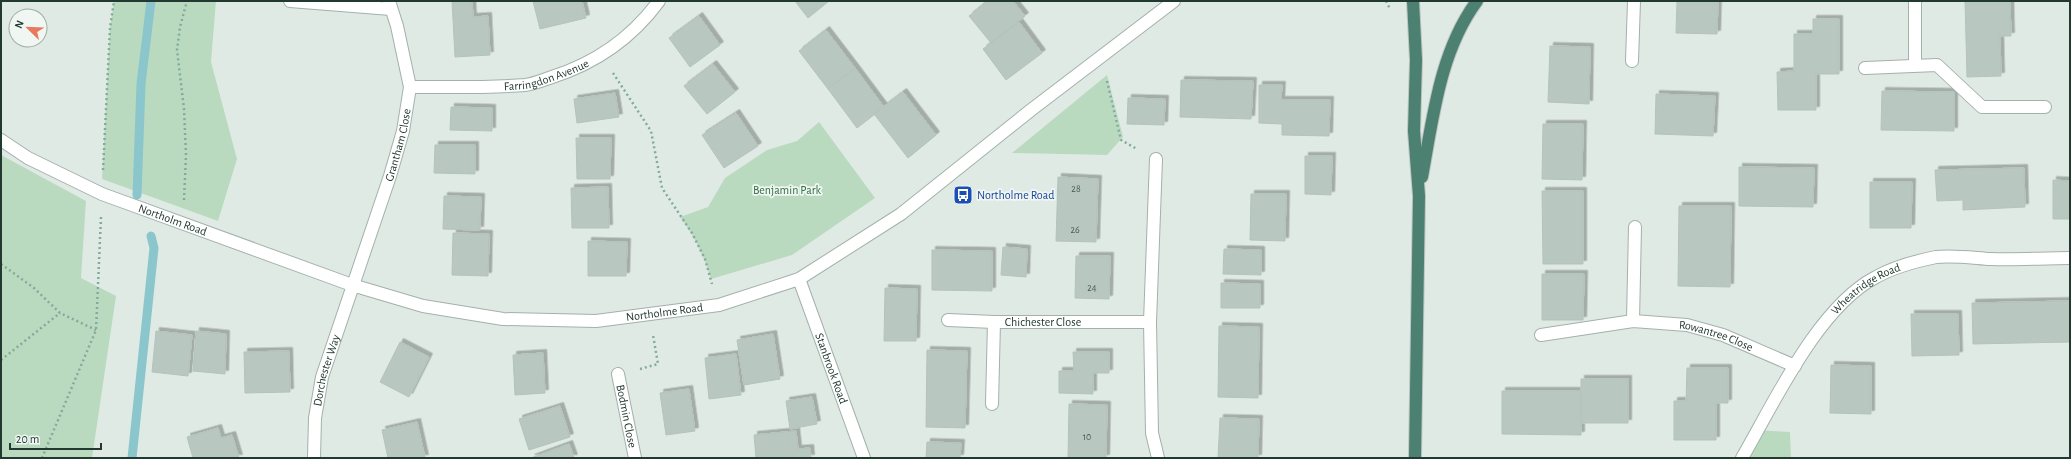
<svg xmlns="http://www.w3.org/2000/svg" width="2071" height="459" viewBox="0 0 2071 459" font-family="'Alegreya Sans',sans-serif">
<style>
.green{fill:#badac0}
.lines{fill:none;stroke-linecap:round;stroke-linejoin:round}
.stream{stroke:#8bc6cc;stroke-width:9}
.building{fill:#b8c7c0;stroke:#b3c3bb;filter:url(#shadow)}
.service-casing{stroke:#a3b1ab;stroke-width:14}
.minor-casing{stroke:#a3b1ab;stroke-width:14}
.trunk-casing{stroke:#bdc4c1;stroke-width:14}
.path{stroke:#82ab9c;stroke-width:2.5;stroke-dasharray:2 3;stroke-linecap:butt}
.service{stroke:#fff;stroke-width:12}
.minor{stroke:#fff;stroke-width:12}
.trunk{stroke:#4c8070;stroke-width:12}
.labels{text-anchor:middle;dominant-baseline:central;stroke-width:3.5;stroke-linejoin:round;paint-order:stroke}
.number-label{font-size:10px;fill:#485c55}
.street-label{font-size:12px;fill:#223931;stroke:#f0f7f3}
.park-label{font-size:12px;fill:#2f6d43;stroke:#f0f7f3}
.transit-label{font-size:12px;fill:#164399;stroke:#f0f7f3;text-anchor:start}
</style>
<defs>
<filter id="shadow"><feDropShadow dx="3.5" dy="-3.5" stdDeviation="0" flood-color="#0004"/></filter>
</defs>
<rect width="100%" height="100%" fill="#e0eae5"/>
<g class="green">
<path d="M114,1H216L211,62L237,159L218,221L102,179L110,28Z"/>
<path d="M1107,75L1123,137L1107,155L1012,153Z"/>
<path d="M819,122L875,198L792,255L711,279C704,256 695,237 680,217L708,207L725,178L767,150L797,141Z"/>
<path d="M1,155L86,201L81,278L116,296L92,458H1Z"/>
<path d="M1758,430L1790,432L1791,458H1742Z"/>
</g>
<g class="lines">
<g class="stream">
<path d="M137,195L141,84L151,1"/>
<path d="M132,458L154,248L151,236"/>
</g>
</g>
<g class="building">
<path d="M452,1H472L473,17L488,16L490,55L455,57Z"/>
<path d="M533,1H582L586,18L540,29Z"/>
<path d="M795,1H829L808,18Z"/>
<path d="M988,1H1013L1025,16L991,43L969,16Z"/>
<path d="M1677,1H1718L1717,34L1676,33Z"/>
<path d="M1965,1H2010L2011,36H2000L2001,76L1967,77Z"/>
<path d="M699,16L720,45L690,67L669,38Z"/>
<path d="M1813,19H1839V74H1816V110H1778L1777,72L1794,71V34H1813Z"/>
<path d="M1019,22L1042,53L1006,80L983,49Z"/>
<path d="M826,30L855,68L828,89L799,51Z"/>
<path d="M1550,46L1590,47L1589,104L1548,102Z"/>
<path d="M713,64L735,92L707,114L684,86Z"/>
<path d="M855,68L884,107L857,128L828,89Z"/>
<path d="M1181,80L1253,81L1251,119L1180,117Z"/>
<path d="M1259,85H1282L1281,100H1330L1329,136L1282,135V124L1259,123Z"/>
<path d="M1882,91L1954,92V131L1881,130Z"/>
<path d="M903,92L936,135L908,158L874,114Z"/>
<path d="M615,93L619,117L577,123L574,99Z"/>
<path d="M1656,94L1715,96L1713,136L1655,134Z"/>
<path d="M1128,98L1165,99L1164,125L1127,124Z"/>
<path d="M451,107L492,108V131L450,130Z"/>
<path d="M736,113L758,146L724,168L702,135Z"/>
<path d="M1543,124H1583L1582,180L1542,179Z"/>
<path d="M576,138H611L610,179H577Z"/>
<path d="M435,145H475V174L434,173Z"/>
<path d="M1305,156H1332L1331,195L1305,194Z"/>
<path d="M1739,167L1814,168L1813,207L1739,206Z"/>
<path d="M2024,168L2025,207L1963,210V200L1937,201L1935,170Z"/>
<path d="M1058,177L1098,179L1096,242L1056,241Z"/>
<path d="M2053,180L2070,181V219H2053Z"/>
<path d="M1870,182H1912L1911,228H1870Z"/>
<path d="M608,187L609,228H572L571,188Z"/>
<path d="M1542,191H1583V264H1543Z"/>
<path d="M1251,194H1286L1285,241L1250,240Z"/>
<path d="M444,196L481,197L480,230L443,229Z"/>
<path d="M1679,206H1731L1730,287L1678,286Z"/>
<path d="M453,233L489,234L488,276L452,275Z"/>
<path d="M588,241L627,242L626,276H588Z"/>
<path d="M1003,247L1027,249L1026,277L1001,275Z"/>
<path d="M1224,249L1261,250V275L1223,274Z"/>
<path d="M932,250L992,251V291L932,290Z"/>
<path d="M1076,256H1110L1109,299L1075,298Z"/>
<path d="M1542,274H1584L1583,320H1542Z"/>
<path d="M1221,283L1260,284V308H1221Z"/>
<path d="M885,288L917,289L916,341H884Z"/>
<path d="M2070,301V342L1973,344L1972,303Z"/>
<path d="M1911,314H1958L1959,355L1912,356Z"/>
<path d="M1219,326L1259,327L1258,398L1218,397Z"/>
<path d="M156,331L192,335L188,376L152,372Z"/>
<path d="M196,331L226,334L225,374L193,371Z"/>
<path d="M773,334L780,379L744,385L737,340Z"/>
<path d="M400,342L429,357L409,397L380,382Z"/>
<path d="M927,350L967,351L965,428L926,427Z"/>
<path d="M289,351L290,392L245,393L244,352Z"/>
<path d="M1073,352H1109V373H1093V394L1059,393V371H1074Z"/>
<path d="M543,353L545,393L515,395L513,355Z"/>
<path d="M736,354L741,395L709,399L705,358Z"/>
<path d="M1831,365L1871,366V414L1830,413Z"/>
<path d="M1687,368H1728V403H1716V440H1674V401H1686Z"/>
<rect x="1581" y="379" width="47" height="44"/>
<path d="M689,389L695,431L666,435L660,393Z"/>
<path d="M1502,391H1581V435L1502,434Z"/>
<path d="M812,397L817,424L790,429L786,401Z"/>
<path d="M1069,404L1107,405L1106,458H1068Z"/>
<path d="M560,406L570,437L529,450L519,419Z"/>
<path d="M1220,418L1259,419L1258,458H1218Z"/>
<path d="M417,422L425,458H388L382,430Z"/>
<path d="M218,428L221,438L232,435L239,458H193L187,437Z"/>
<path d="M796,431L798,449L810,448L811,458H756L754,435Z"/>
<path d="M927,442L961,443L960,458H926Z"/>
<path d="M569,444L574,458H531Z"/>
</g>
<g class="lines">
<defs>
<g id="service">
<path d="M290,1L391,9"/>
<path d="M1865,68L1937,65L1982,107H2045"/>
</g>
<g id="minor">
<path d="M1632,61L1634,1"/>
<path d="M1915,65V1"/>
<path id="s1" d="M410,87C448,87 487,88 525,85C534,84 543,80 552,77C596,63 631,39 659,1"/>
<path id="s2" d="M1,140L28,158L102,194L352,285L423,306L503,319L596,321L719,305L799,279L901,214L1031,110L1174,1"/>
<path d="M1156,159L1150,322L1152,433L1158,458"/>
<path id="s3" d="M799,279L864,458"/>
<path d="M948,320L994,322"/>
<path d="M1633,321L1635,227"/>
<path id="s4" d="M1541,335L1633,321L1687,325L1723,335L1795,366"/>
<path id="s5" d="M618,374L635,458"/>
<path id="s6" d="M992,404L994,322H1150"/>
<path id="s7" d="M314,458L315,418L322,377L390,176L403,131L410,87L397,26L389,1"/>
<path id="s8" d="M1742,458C1774,403 1818,307 1876,277C1894,267 1916,261 1936,257C1953,255 1974,258 1991,259C2017,260 2044,258 2070,258"/>
</g>
<g id="trunk">
<path d="M1413,1L1416,60L1414,131L1419,196L1415,458"/>
<path d="M1422,177C1433,117 1440,51 1477,1"/>
</g>
</defs>
<use href="#service" class="service-casing"/>
<use href="#minor" class="minor-casing"/>
<use href="#trunk" class="trunk-casing"/>
<g class="path">
<path d="M1386,1L1390,9"/>
<path d="M613,73L651,131L662,188L692,233L705,259L712,284"/>
<path d="M1107,81L1121,140L1137,149"/>
<path d="M103,170L110,28L114,1"/>
<path d="M184,200L186,155L184,109L177,50L180,27L187,1"/>
<path d="M1,264L34,288L60,313L96,330"/>
<path d="M1,360L60,313"/>
<path d="M640,369L658,364L653,335"/>
<path d="M42,458L96,330L101,217"/>
</g>
<use href="#service" class="service"/>
<use href="#minor" class="minor"/>
<use href="#trunk" class="trunk"/>
</g>
<defs>
<symbol id="bus-square" viewBox="-11 -11 22 22"><rect x="-9" y="-9" width="18" height="18" rx="4" fill="#1a4fb4" stroke="#f0f7f3"/><path d="M-5-6H5V4H4V6H2V4H-2V6H-4V4H-5ZM-3.5-4V0h7V-4ZM-3.5 1.2v1.5H-2V1.2ZM2 1.2v1.5H3.5V1.2Z" fill="#fff"/></symbol>
</defs>
<g fill-rule="evenodd">
<use href="#bus-square" x="952" y="184" width="22" height="22"/>
</g>
<g class="labels">
<g class="number-label">
<text x="1076" y="189">28</text>
<text x="1075" y="230">26</text>
<text x="1092" y="288">24</text>
<text x="1087" y="437">10</text>
</g>
<g class="street-label">
<text stroke="none"><textPath href="#s1" startOffset="138">Farringdon Avenue</textPath></text>
<text stroke="none"><textPath href="#s7" startOffset="326">Grantham Close</textPath></text>
<text stroke="none"><textPath href="#s2" startOffset="190">Northolm Road</textPath></text>
<text stroke="none"><textPath href="#s8" startOffset="213">Wheatridge Road</textPath></text>
<text stroke="none"><textPath href="#s2" startOffset="698">Northolme Road</textPath></text>
<text stroke="none"><textPath href="#s6" startOffset="131">Chichester Close</textPath></text>
<text stroke="none"><textPath href="#s4" startOffset="178">Rowantree Close</textPath></text>
<text stroke="none"><textPath href="#s3" startOffset="95">Stanbrook Road</textPath></text>
<text stroke="none"><textPath href="#s7" startOffset="89">Dorchester Way</textPath></text>
<text stroke="none"><textPath href="#s5" startOffset="43">Bodmin Close</textPath></text>
</g>
<g class="park-label">
<text x="787" y="190">Benjamin Park</text>
</g>
<g class="transit-label">
<text x="977" y="195">Northolme Road</text>
</g>
</g>
<rect width="2071" height="459" fill="none" stroke="#223931" stroke-width="4"/>
<g transform="translate(28 28) rotate(293)"><circle r="19" fill="#f0f7f3" stroke="#9eaba5"/>
<path d="M0-3L7 15L0 10L-7 15Z" fill="#e8795f"/>
<text y="-6" font-size="11" font-weight="bold" text-anchor="middle" fill="#223931">N</text>
</g>
<path d="M10 443v6h91v-6" fill="none" stroke="#223931" stroke-width="2"/>
<text x="16" y="443" font-size="12" fill="#223931" stroke="#f0f7f3" stroke-width="3" paint-order="stroke">20 m</text>
</svg>
